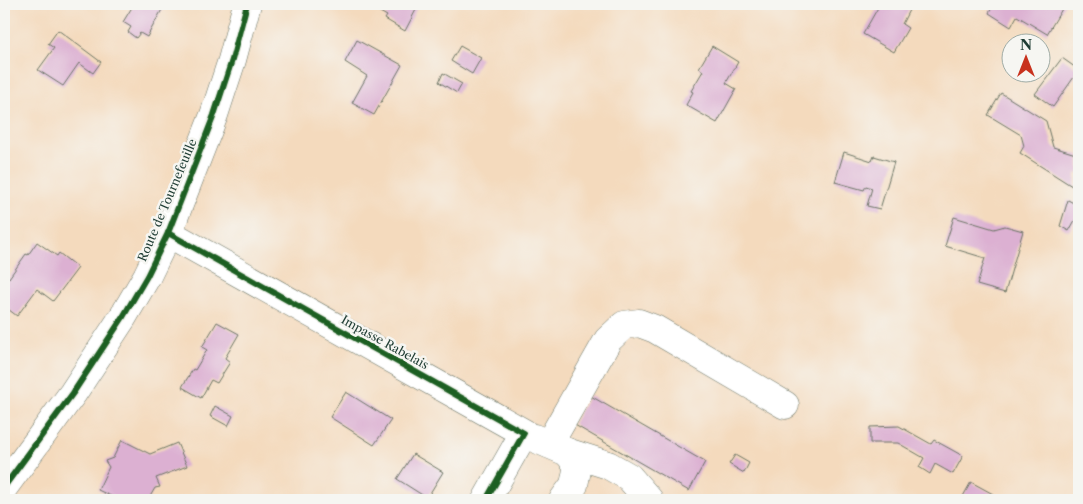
<svg xmlns="http://www.w3.org/2000/svg" width="1083" height="504" viewBox="0 0 1083 504" font-family="'Libre Caslon Text',serif">
<style>
.building{fill:#dcb0d2}
.lines{fill:none;stroke-linecap:round;stroke-linejoin:round}
.minor-casing{stroke:#6a7464;stroke-width:29}
.minor{stroke:#fff;stroke-width:28}
.cycleway-casing{stroke:#f6f6f2;stroke-width:9}
.cycleway{stroke:#1b5e20;stroke-width:6}
.labels{text-anchor:middle;dominant-baseline:central;stroke-width:5;stroke-linejoin:round;paint-order:stroke}
.street-label{font-size:12px;fill:#1f3d34;stroke:#f6f6f2}
</style>
<rect width="100%" height="100%" fill="#f6f6f2"/>
<filter id="ink" filterUnits="userSpaceOnUse"><feTurbulence type="fractalNoise" baseFrequency=".02" numOctaves="2"/><feDisplacementMap in="SourceGraphic" scale="10" xChannelSelector="R" yChannelSelector="G"/><feConvolveMatrix kernelMatrix="1 2 1 2 8 2 1 2 1" color-interpolation-filters="sRGB"/></filter>
<filter id="wash" filterUnits="userSpaceOnUse"><feTurbulence type="fractalNoise" baseFrequency=".0096" numOctaves="4" result="noise"/><feDisplacementMap in="SourceGraphic" scale="20" xChannelSelector="R" yChannelSelector="G"/><feGaussianBlur stdDeviation="1.12" result="paint"/><feColorMatrix in="noise" values="0 0 0 0 0 0 0 0 0 0 0 0 0 0 0 0 0 1.4 0 .05"/><feComposite in="paint" operator="in"/></filter>
<g filter="url(#wash)">
<rect width="100%" height="100%" fill="#f4dabd"/>
<g id="blocks">
<g class="building">
<path d="M134,4H165L147,37L140,33L136,38L128,32L131,27L123,22Z"/>
<path d="M366,4H419L405,31L385,19L387,16Z"/>
<path d="M880,4H899L909,10L902,24L908,28L894,52L863,34Z"/>
<path d="M994,4H1065L1047,34L1017,16L1011,27L989,13Z"/>
<path d="M58,30L101,62L93,73L79,63L63,86L38,70L54,48L48,44Z"/>
<path d="M357,40L402,65L374,115L352,103L367,76L345,62Z"/>
<path d="M460,46L481,58L472,74L451,61Z"/>
<path d="M712,46L738,62L726,83L736,89L717,123L686,105L693,92L691,91L703,71L699,68Z"/>
<path d="M1062,58L1079,70L1053,107L1035,94Z"/>
<path d="M443,73L462,84L457,93L439,82Z"/>
<path d="M1001,93L1046,121L1053,147L1079,155V174L1076,173L1075,188L1020,153L1024,146L1021,135L988,115Z"/>
<path d="M844,152L872,161L874,156L894,162L880,209L867,206L872,188L866,186L864,190L835,182Z"/>
<path d="M1068,200L1079,206V213L1069,231L1060,226Z"/>
<path d="M954,217L994,229L1005,226L1023,231L1005,293L977,285L985,258L945,246Z"/>
<path d="M37,242L57,256L59,253L78,268L53,301L37,289L17,316L4,306V278L6,276L9,278L26,254L28,255Z"/>
<path d="M217,322L239,334L225,358L230,362L217,383L211,380L201,398L182,387L193,369L195,370L207,350L202,347Z"/>
<path d="M346,392L391,420L374,445L330,417Z"/>
<path d="M589,395L705,462L689,491L573,424Z"/>
<path d="M215,406L233,416L228,426L210,416Z"/>
<path d="M899,426L931,444L934,440L963,456L953,474L935,464L930,474L919,467L924,458L898,443H870V427Z"/>
<path d="M122,440L150,454L177,443L187,466L156,478L160,487L155,488L148,500H119L98,490L109,467L105,461L113,458Z"/>
<path d="M413,454L443,472L427,498L397,479Z"/>
<path d="M735,455L749,463L744,473L729,464Z"/>
<path d="M971,482L1004,500H961Z"/>
</g>
</g>
</g>
<g filter="url(#ink)">
<use href="#blocks" fill-opacity="0" stroke="#6a7464" stroke-width="1"/>
<g class="lines">
<defs>
<g id="minor">
<path d="M168,233L524,433L486,500"/>
<path d="M534,438L567,452L578,465L574,485L563,500"/>
<path d="M549,444L608,340L624,325L639,323L655,329L785,405"/>
<path d="M567,452L608,465L629,477L649,500"/>
<path d="M4,487L73,393L123,317L147,276L168,233L214,115L232,60L247,4"/>
</g>
</defs>
<use href="#minor" class="minor-casing"/>
<use href="#minor" class="minor"/>
<defs>
<g id="cycleway">
<path d="M168,233L524,433L486,500"/>
<path d="M4,487L73,393L123,317L147,276L168,233L214,115L232,60L247,4"/>
</g>
</defs>
<use href="#cycleway" class="cycleway-casing"/>
<use href="#cycleway" class="cycleway"/>
</g>
</g>
<g class="labels">
<g class="street-label">
<text transform="translate(167 200) rotate(-67)">Route de Tournefeuille</text>
<text transform="translate(385 342) rotate(29)">Impasse Rabelais</text>
</g>
</g>
<rect width="1083" height="504" fill="none" stroke="#f6f6f2" stroke-width="20"/>
<g transform="translate(1026 58)"><circle r="24" fill="#f6f6f2" stroke="#a0aca6"/>
<path d="M0-4L9 19L0 12L-9 19Z" fill="#c8321e"/>
<text y="-8" font-size="14" font-weight="bold" text-anchor="middle" fill="#1f3d34">N</text>
</g>
</svg>
